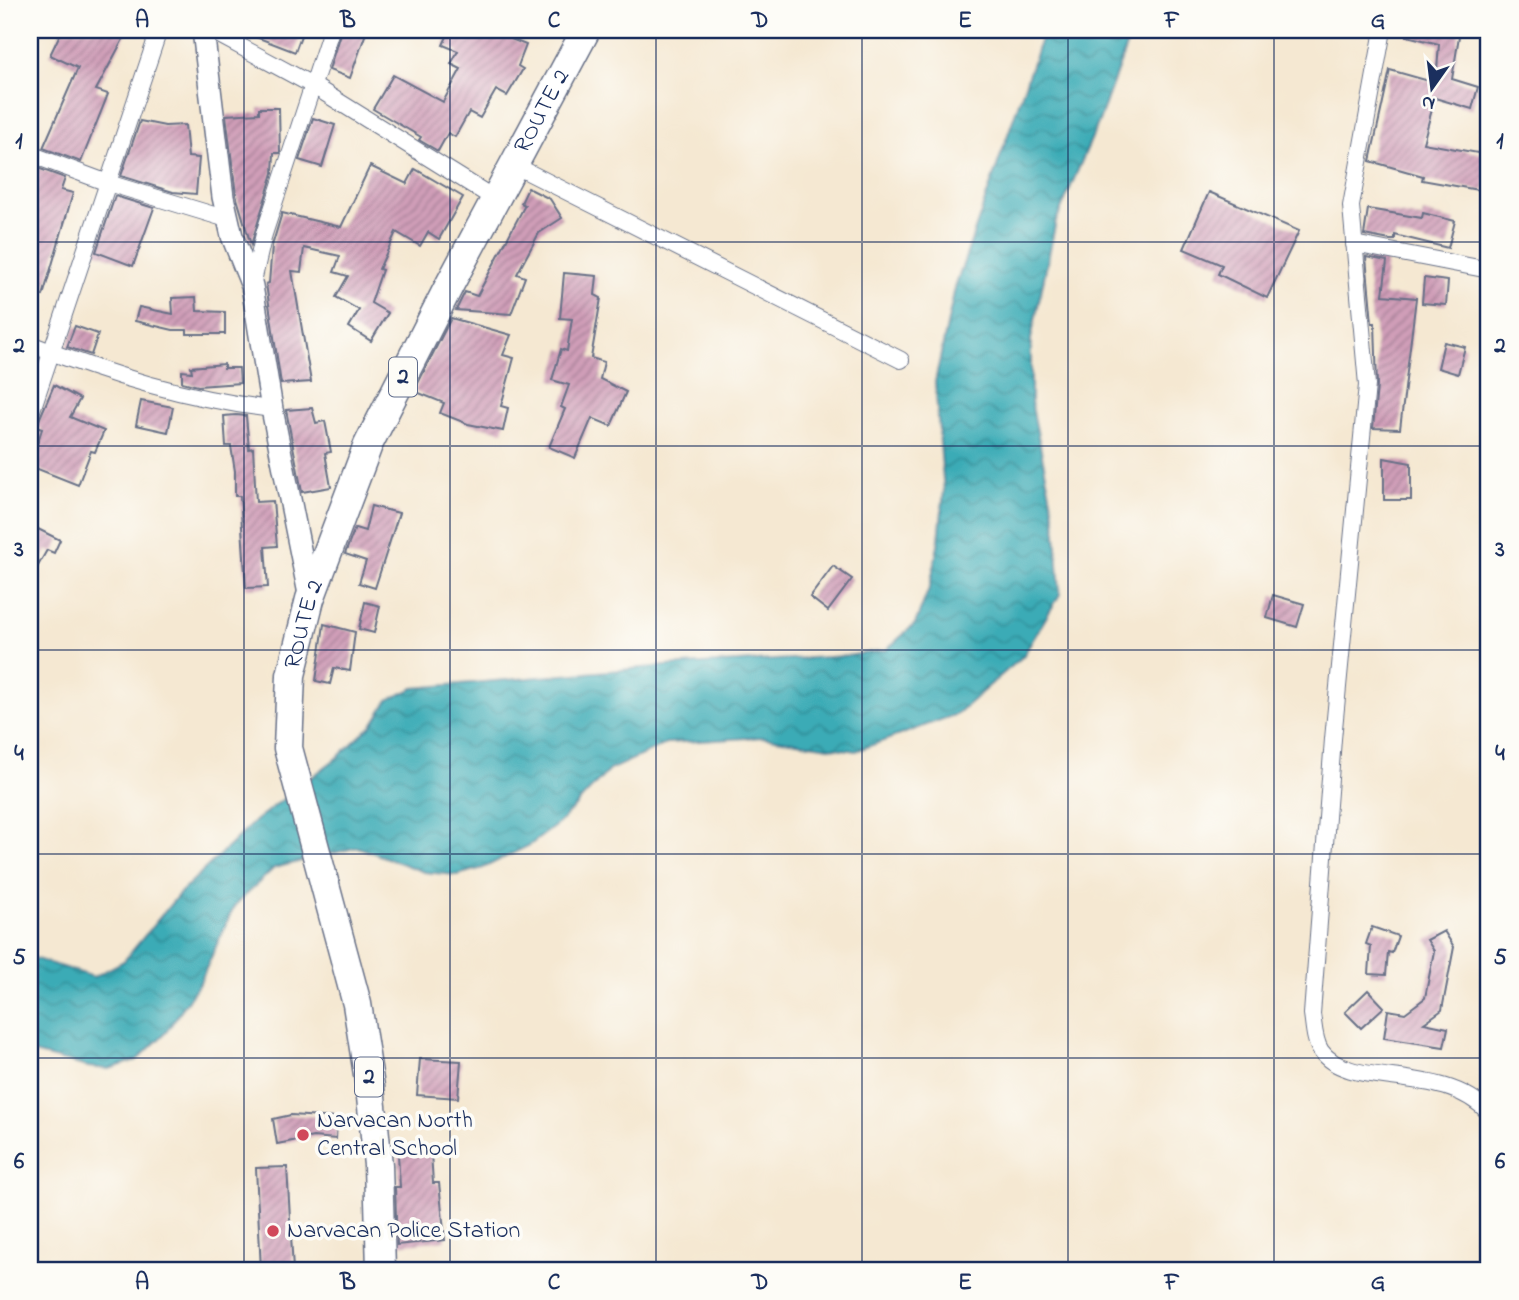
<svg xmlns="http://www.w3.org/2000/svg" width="1519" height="1300" viewBox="0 0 1519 1300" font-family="'Indie Flower',sans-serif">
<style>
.water{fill:url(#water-waves);stroke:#2a6d8a;stroke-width:2}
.building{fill:url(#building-hatch)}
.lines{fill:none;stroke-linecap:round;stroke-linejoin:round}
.street-casing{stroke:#677087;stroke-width:18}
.secondary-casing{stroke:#677087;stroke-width:24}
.highway-casing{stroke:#677087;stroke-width:31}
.street{stroke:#fff;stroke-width:16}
.secondary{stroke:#fff;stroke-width:21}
.highway{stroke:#fff;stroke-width:28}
.grid{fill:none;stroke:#1b2f5e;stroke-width:2;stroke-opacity:0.55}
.poi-dot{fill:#d1495b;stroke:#fdfcf7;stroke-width:2.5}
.labels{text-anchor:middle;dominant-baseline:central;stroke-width:7;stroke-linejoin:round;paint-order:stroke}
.shield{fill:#fdfcf7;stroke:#5f6c8c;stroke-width:2}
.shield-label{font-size:23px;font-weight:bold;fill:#1b2f5e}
.street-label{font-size:24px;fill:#1b2f5e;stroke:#fdfcf7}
.poi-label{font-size:24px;fill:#1b2f5e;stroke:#fdfcf7;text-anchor:start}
.neatline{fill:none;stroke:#1b2f5e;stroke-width:2.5}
.grid-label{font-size:23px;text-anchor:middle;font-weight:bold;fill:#1b2f5e}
</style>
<defs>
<pattern id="water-waves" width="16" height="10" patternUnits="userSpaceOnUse" patternTransform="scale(1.75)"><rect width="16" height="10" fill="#3aabb6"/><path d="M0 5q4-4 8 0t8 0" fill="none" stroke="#308c97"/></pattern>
<pattern id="building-hatch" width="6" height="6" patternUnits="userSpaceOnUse" patternTransform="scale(1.75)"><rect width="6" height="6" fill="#d09eb8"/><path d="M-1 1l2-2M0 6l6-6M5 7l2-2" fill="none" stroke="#a88199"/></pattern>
</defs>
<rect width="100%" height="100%" fill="#fdfcf7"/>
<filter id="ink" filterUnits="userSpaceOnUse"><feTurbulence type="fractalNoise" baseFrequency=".0143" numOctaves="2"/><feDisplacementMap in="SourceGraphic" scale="14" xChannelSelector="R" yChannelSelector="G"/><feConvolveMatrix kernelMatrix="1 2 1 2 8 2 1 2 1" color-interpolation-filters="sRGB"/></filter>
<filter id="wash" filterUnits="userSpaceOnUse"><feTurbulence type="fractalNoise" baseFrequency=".00686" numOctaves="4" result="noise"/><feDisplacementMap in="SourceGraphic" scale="28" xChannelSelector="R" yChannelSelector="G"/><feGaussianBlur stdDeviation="1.57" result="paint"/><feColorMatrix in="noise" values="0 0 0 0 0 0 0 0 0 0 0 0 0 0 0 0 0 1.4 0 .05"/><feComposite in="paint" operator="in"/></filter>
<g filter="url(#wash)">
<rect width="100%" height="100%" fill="#f5e8d2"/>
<path class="water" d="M1044,30H1132L1099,121L1056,221L1031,339V402L1055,519L1060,594L1023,656L957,714L856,751L763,737L668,743L609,770L559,823L530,845L483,868L457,875L424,872L358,847L274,868L234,906L200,982L166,1032L137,1060L109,1069L88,1067L30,1052V957L94,977L124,961L180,893L256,820L338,757L372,725L388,700L414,688L665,666L846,656L886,650L915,624L930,586L939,540L944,491L935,382L955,288Z"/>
<g id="blocks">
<g class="building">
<path d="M62,30H128L96,90L108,94L81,162L43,148L78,68L50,55Z"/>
<path d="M238,30H303L295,52Z"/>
<path d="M341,30H367L350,78L329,70Z"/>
<path d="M450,30H510L506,37L526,45L518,66L523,69L507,96L496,90L480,118L469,112L455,137L448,133L438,151L419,140L421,137L373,109L393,75L443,102L461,69L451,64L458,51L443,45Z"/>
<path d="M1408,30H1460L1452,79L1478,87L1472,109L1435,98L1423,143L1489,155L1484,191L1422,180L1423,176L1370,161L1390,70L1436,83L1439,44L1407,36Z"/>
<path d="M259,108H279L280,153H274L273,173L251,245L236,195L226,115L259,113Z"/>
<path d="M313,118L335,125L322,167L299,160Z"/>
<path d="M140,121L165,126L185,125L188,157L199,158L196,194L173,192L121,176Z"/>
<path d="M370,166L407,184L415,169L463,197L439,239L428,232L420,246L396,232L379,269L382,270L371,303L388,313L371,341L349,327L359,310L336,297L348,276L334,272L340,256L304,248L301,272L292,271L311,382L281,384L266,284L269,283L272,246L282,213L341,227Z"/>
<path d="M35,167L65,178L61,190L73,193L43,296L30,292V179Z"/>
<path d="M528,188L550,199L562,218L539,233L517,274L525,277L511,314L456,310L465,292L477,296L525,205L521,203Z"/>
<path d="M1209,192L1299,231L1267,298L1218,274L1222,265L1184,249Z"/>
<path d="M115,196L154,208L133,266L96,252Z"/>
<path d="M1368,209L1422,218L1423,213L1455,221L1448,248L1395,235V240H1390L1364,235Z"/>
<path d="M1366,257L1387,261L1383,295L1416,298L1400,429L1373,428L1377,386L1375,323H1372Z"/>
<path d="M564,273L597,276L595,295L601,298L591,358L604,362L600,379L626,392L611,426L592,418L575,458L549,447L565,409L561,407L569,385L552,380L561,349L567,351L572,319L560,318Z"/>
<path d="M1424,278L1448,281L1446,305L1422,303Z"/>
<path d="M196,297L197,311L225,312V334H187V330H173L135,321L139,307L173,314L172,298Z"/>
<path d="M451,318L511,335L503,355L514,358L501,406L508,408L503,431L468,424L440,413L444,403L414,391Z"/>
<path d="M75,326L98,334L91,355L67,347Z"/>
<path d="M1444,342L1465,347L1458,374L1438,368Z"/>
<path d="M224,364V368H239L240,383L198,386L182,382V371L192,372L191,367Z"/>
<path d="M54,385L80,399L70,417L104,431L95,452L91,451L78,485L30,466L42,429L36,427Z"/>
<path d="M141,401L173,407L168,432L136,425Z"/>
<path d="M312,408L316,423L325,421L331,452L325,453L331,487L302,492L286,410Z"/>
<path d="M236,415L246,416L249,449L253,448L256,502L273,501L277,546L265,547L268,587L246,588L240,496H235V471L231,446H226L224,416Z"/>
<path d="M1384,458L1411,463V500H1384Z"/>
<path d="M371,506L399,513L375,588L359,583L366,561L345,554L355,528L365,531Z"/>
<path d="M30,525L60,540L54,553L47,550L30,580Z"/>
<path d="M833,566L852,579L828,611L810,597Z"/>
<path d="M1273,595L1304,604L1297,627L1267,618Z"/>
<path d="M365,602L380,606L374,633L359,629Z"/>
<path d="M324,624L355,632L350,671L334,668L330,684L316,681Z"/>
<path d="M1372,927L1398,936L1392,953L1388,952L1386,975L1369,974L1371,946L1366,944Z"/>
<path d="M1444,931L1454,947L1442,1010L1424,1023L1448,1028L1444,1047L1384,1038L1388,1010L1405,1013L1425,998L1434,951L1427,940Z"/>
<path d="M1368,990L1384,1007L1361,1028L1345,1012Z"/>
<path d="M420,1059L461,1061L458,1098L417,1095Z"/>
<path d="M291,1115L337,1118L336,1139L313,1137L277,1144L273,1119Z"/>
<path d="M431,1153L433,1183H439L445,1240L397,1245L395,1187H400L398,1154Z"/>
<path d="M287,1167L293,1270H261L256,1168Z"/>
</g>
</g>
</g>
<g filter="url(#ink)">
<use href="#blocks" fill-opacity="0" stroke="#677087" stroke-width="2"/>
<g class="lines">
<defs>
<g id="street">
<path d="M210,30L312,85L495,199"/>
<path d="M1383,30L1351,206L1367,385L1333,739L1312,1014C1314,1026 1314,1041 1321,1051C1349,1091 1444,1062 1489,1113"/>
<path d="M30,154L108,183L227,219"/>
<path d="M514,165L901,360"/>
<path d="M1354,244L1489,270"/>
<path d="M252,286L264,234L331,30"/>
<path d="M30,344C109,375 187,399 272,409"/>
<path d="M30,416L159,30"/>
</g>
<path id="secondary" d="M203,30L223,197L232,236L252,286L272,409L310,599"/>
<g id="highway">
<path id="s1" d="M381,1270L378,1165L370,1087L357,1004L288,748L291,675L310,599L368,445L450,284L586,30"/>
</g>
</defs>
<use href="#street" class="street-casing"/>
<use href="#secondary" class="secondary-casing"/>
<use href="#highway" class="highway-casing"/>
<use href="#street" class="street"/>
<use href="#secondary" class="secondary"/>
<use href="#highway" class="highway"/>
</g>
</g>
<path class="grid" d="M244,30V1270M450,30V1270M656,30V1270M862,30V1270M1068,30V1270M1274,30V1270M30,242H1489M30,446H1489M30,650H1489M30,854H1489M30,1058H1489"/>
<g class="poi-dot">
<circle cx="303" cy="1135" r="7"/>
<circle cx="273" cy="1231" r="7"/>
</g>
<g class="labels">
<g class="shield">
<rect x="389" y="357.5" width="28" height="39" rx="5"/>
<rect x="355" y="1057.5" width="28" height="39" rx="5"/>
</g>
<g class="shield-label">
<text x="403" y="377">2</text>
<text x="369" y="1077">2</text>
</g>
<g class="street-label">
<text stroke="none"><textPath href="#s1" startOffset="1225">ROUTE 2</textPath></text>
<text stroke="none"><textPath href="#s1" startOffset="658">ROUTE 2</textPath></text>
</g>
<g class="poi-label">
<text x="317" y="1121">Narvacan North<tspan x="317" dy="28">Central School</tspan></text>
<text x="287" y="1231">Narvacan Police Station</text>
</g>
</g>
<rect width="1519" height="1300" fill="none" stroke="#fdfcf7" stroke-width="77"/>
<g transform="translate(1432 88) rotate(194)" stroke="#fdfcf7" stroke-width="5" paint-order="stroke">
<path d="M0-5L12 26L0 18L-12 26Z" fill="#1b2f5e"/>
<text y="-10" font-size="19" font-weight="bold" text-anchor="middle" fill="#1b2f5e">N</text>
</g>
<rect x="38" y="38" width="1442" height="1224" class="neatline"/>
<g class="grid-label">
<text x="142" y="27">A</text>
<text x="348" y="27">B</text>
<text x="554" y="27">C</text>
<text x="760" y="27">D</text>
<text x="965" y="27">E</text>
<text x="1172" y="27">F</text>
<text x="1378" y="27">G</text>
<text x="19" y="148">1</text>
<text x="1500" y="148">1</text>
<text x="19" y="352">2</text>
<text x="1500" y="352">2</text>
<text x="19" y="556">3</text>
<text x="1500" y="556">3</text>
<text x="19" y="760">4</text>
<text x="1500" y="760">4</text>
<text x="19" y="964">5</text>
<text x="1500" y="964">5</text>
<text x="19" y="1168">6</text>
<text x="1500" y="1168">6</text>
<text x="142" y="1289">A</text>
<text x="348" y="1289">B</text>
<text x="554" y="1289">C</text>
<text x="760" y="1289">D</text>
<text x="965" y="1289">E</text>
<text x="1172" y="1289">F</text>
<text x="1378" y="1289">G</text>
</g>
</svg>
